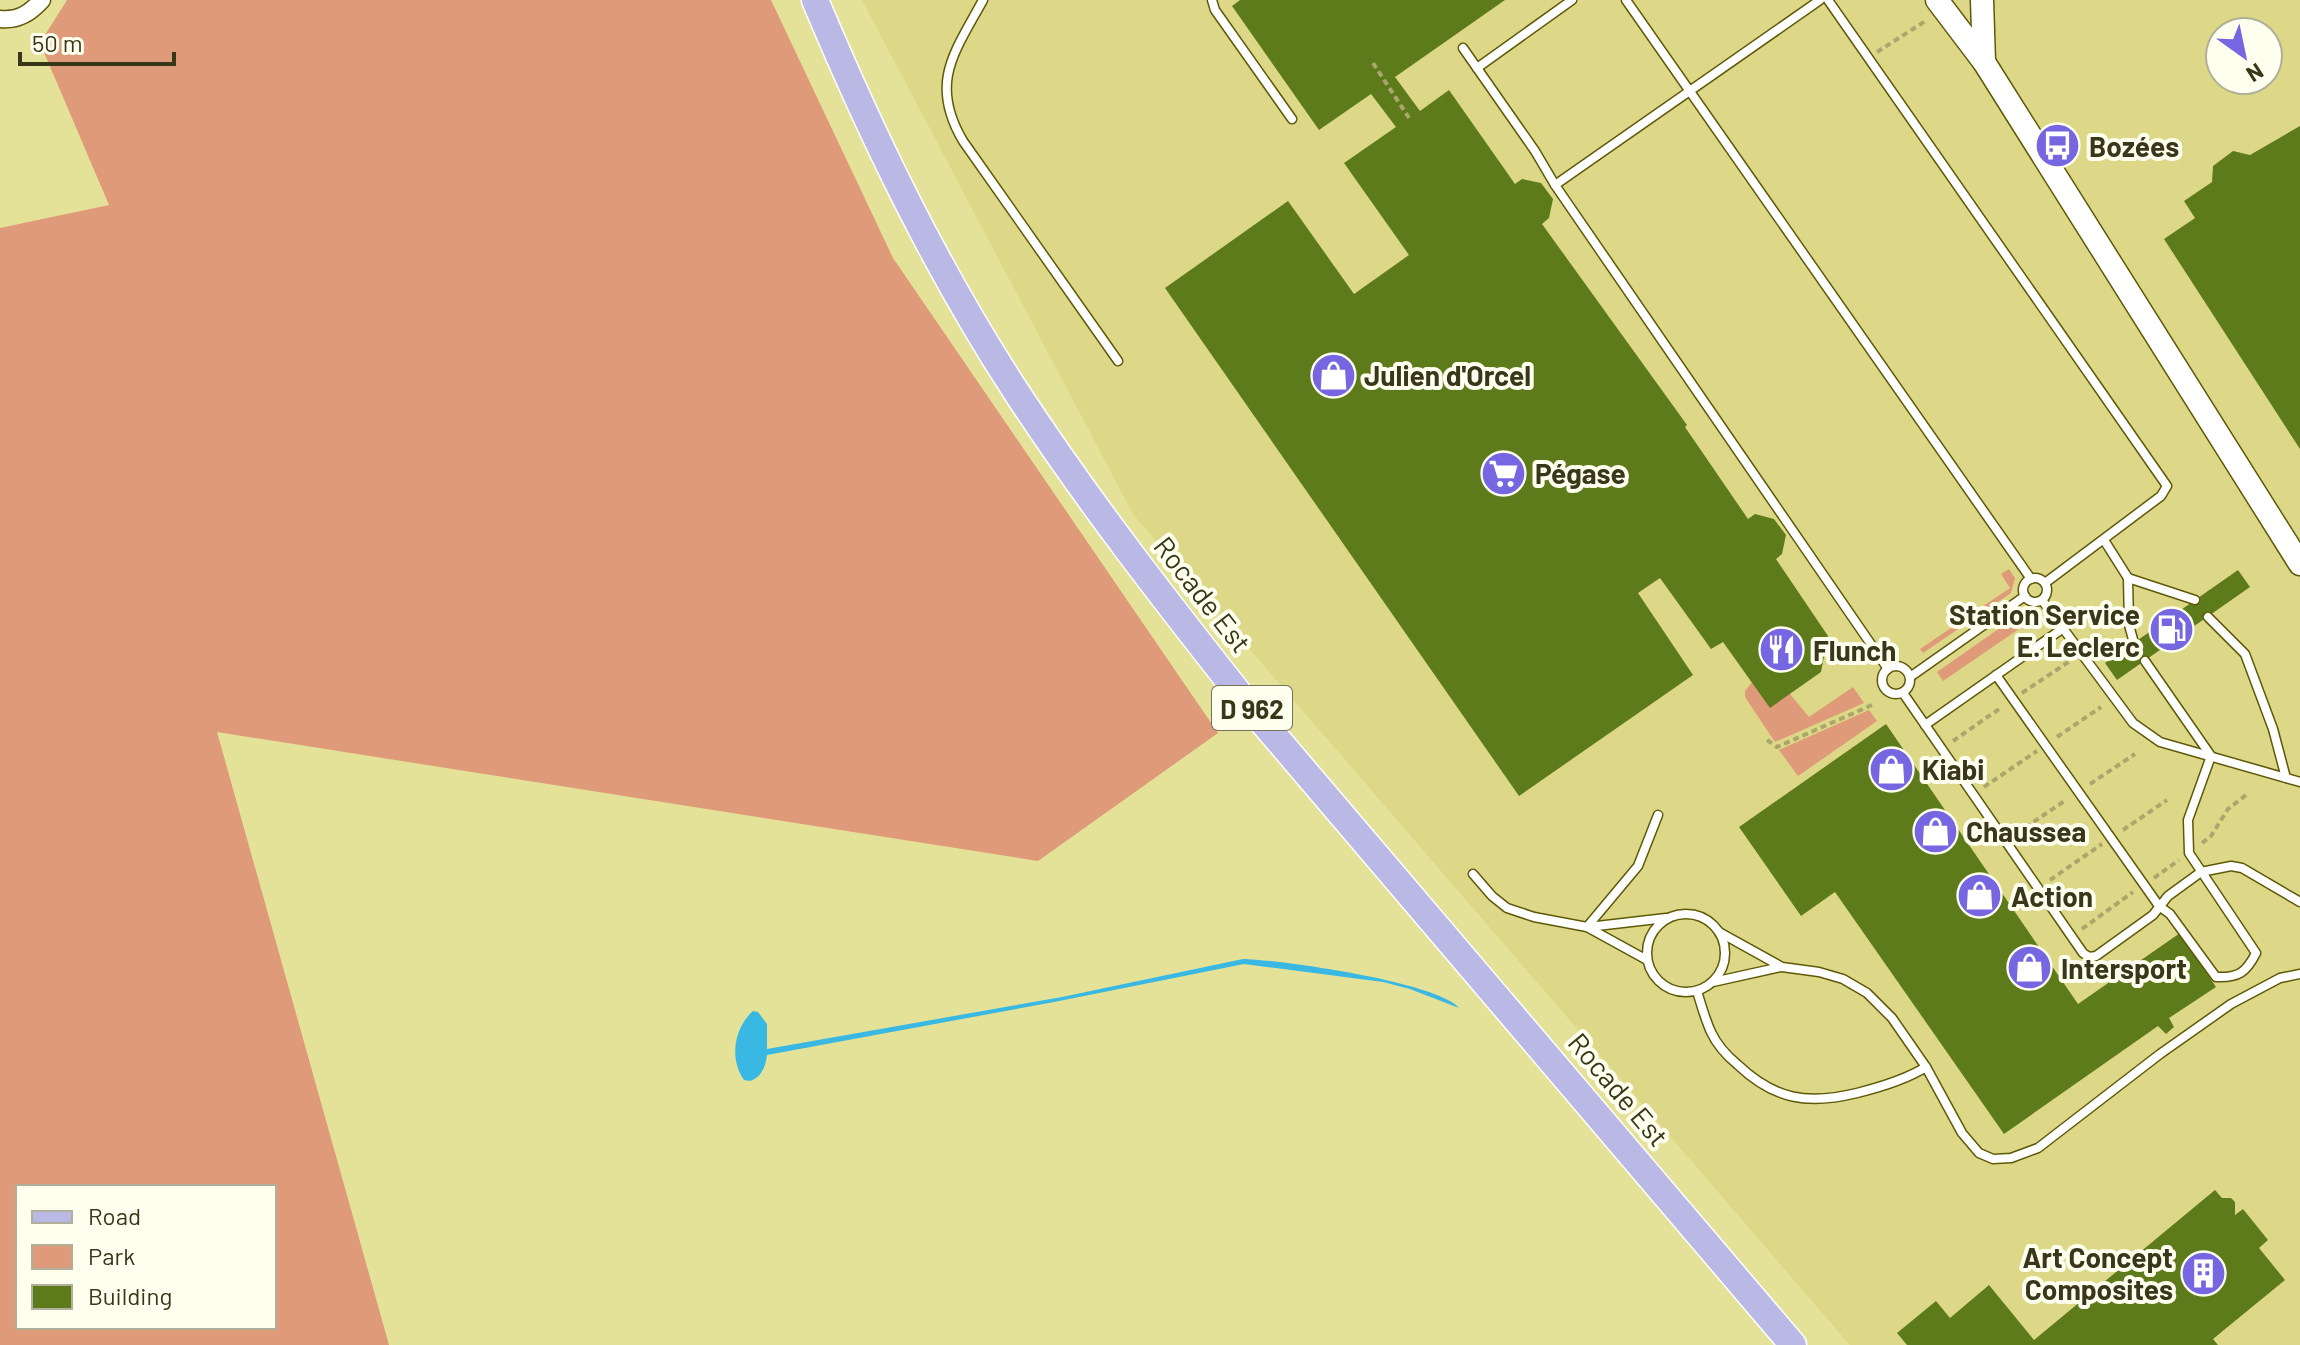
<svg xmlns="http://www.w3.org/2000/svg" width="2300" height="1345" viewBox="0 0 2300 1345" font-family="Barlow,sans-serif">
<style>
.built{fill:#ddd887;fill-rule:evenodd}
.green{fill:#df9a79;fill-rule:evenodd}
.water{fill:#39b8e4}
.building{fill:#5e7b1c}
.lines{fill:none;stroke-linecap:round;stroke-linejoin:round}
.service-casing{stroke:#5e5907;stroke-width:11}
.minor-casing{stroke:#5e5907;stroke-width:19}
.tertiary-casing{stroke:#5e5907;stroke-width:25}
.primary-casing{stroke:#fff;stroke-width:29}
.path{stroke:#aaa76d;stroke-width:4;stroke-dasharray:6 4;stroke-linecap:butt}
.service{stroke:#fff;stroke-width:8}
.minor{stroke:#fff;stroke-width:16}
.tertiary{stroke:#fff;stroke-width:22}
.primary{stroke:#bab8e5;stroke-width:26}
.labels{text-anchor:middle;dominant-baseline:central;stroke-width:8;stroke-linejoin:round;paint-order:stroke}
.shield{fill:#fffff0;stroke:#74735a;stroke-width:2}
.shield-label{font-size:26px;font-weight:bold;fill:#383719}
.poi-label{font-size:28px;font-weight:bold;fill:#383719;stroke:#fffff0;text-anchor:start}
.street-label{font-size:28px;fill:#383719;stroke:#fffff0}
</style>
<rect width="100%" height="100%" fill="#e4e198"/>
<path class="built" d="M862,0H2300V1345H1850L1133,514ZM2220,32H2268V80H2220Z"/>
<g class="green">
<path d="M67,0H771L893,258L1218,733L1038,861L217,732L389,1345H0V228L109,205L40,43ZM18,1187H274V1327H18Z"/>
<path d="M2009,569L2015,578L2011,593L1923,653L1920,649L2010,588L2001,574Z"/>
<path d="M2024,611L2041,614L1943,681L1937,672Z"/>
<path d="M1752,682L1790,694L1809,717L1853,687L1864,703L1775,742L1745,697V691Z"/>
<path d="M1869,710L1877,721L1798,776L1779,750Z"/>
</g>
<path class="water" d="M1243,959C1281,960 1437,982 1459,1008L1410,989L1383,982L1244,964L1054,1002L767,1055C766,1065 762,1077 750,1081L744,1080C729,1059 734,1028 753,1011L758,1012L767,1024V1049L1062,997Z"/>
<g class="building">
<path d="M1240,0H1505L1395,77L1420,111L1449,90L1515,184L1522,179L1541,183L1553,199L1549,218L1542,224L1687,425L1685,427L1748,519L1755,514L1774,519L1786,535L1782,554L1776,559L1828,636L1821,672L1770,708L1723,642L1711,649L1660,578L1638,593L1693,675L1519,796L1165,288L1288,201L1354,294L1409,255L1344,163L1396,127L1371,94L1319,130L1232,6Z"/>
<path d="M2300,126V449L2164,239L2195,218L2184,201L2212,182L2213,166L2233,151L2250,155Z"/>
<path d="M2238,570L2250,587L2117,680L2105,663Z"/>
<path d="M1886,724L2078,1004L2180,933L2216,987L2169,1018L2174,1027L2166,1034L2158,1026L2004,1134L1835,892L1801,916L1739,827Z"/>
<path d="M2215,1190L2222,1198H2231L2235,1202V1215L2243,1209L2268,1240L2259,1248L2285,1280L2213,1339L2218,1345H1907L1897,1333L1936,1301L1950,1318L1989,1285L2034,1340Z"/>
</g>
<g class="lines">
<defs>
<g id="service">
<path d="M983,0C954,53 929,83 963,141L1118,361"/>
<path d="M1212,0L1215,10L1292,119"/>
<path d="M1626,0L2031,579"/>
<path d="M1820,0L1555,185L1888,669"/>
<path d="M1828,0L2167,486L2161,496L2045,583"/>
<path d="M1463,48L1535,151L1555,185"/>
<path d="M1477,68L1572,0"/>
<path d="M2104,540L2128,578L2195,600"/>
<path d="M2128,578L2129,625L2134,643"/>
<circle cx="2035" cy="590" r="12"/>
<path d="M2042,600L2133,723L2160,742L2300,782"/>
<path d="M2208,617L2245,654L2273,729L2286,778"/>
<circle cx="1896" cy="680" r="14"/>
<path d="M1996,675L2159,906L2170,914L2216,977C2238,978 2246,973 2256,953L2189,853L2188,820L2211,756L2145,661"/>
<path d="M1910,677L2025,596"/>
<path d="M1903,693L2083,953L2089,957L2096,956L2153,915L2168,896L2201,872L2231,866L2242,868L2300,902"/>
<path d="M1925,725L2062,629"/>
<path d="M1473,874L1492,896L1507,908L1534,917L1587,927L1647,960"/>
<circle cx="1686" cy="953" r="39"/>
<path d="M1587,927L1638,866L1658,815"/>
<path d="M1588,927L1666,918"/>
<path d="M1719,932L1782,967L1819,972L1843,979L1867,993L1892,1018L1926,1067L1962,1133L1979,1153L1993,1159L2011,1158L2038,1148L2160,1054L2231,1004L2280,978L2300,974"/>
<path d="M1713,982L1781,967"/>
<path d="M1697,991C1701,1004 1705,1019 1711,1032C1717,1045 1727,1056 1738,1065C1775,1100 1808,1105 1857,1093C1881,1087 1905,1080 1926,1067"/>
</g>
<path id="minor" d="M0,19C18,21 30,13 42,0"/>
<g id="tertiary">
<path d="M1937,0L1984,62L2300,564"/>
<path d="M1982,0L1984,62"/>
</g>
<path id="primary" d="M815,0C872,136 936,269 1017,393C1087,500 1165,600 1244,700L1793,1345"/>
</defs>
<use href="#service" class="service-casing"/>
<use href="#minor" class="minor-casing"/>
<use href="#tertiary" class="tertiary-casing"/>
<use href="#primary" class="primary-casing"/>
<g class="path">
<path d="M1877,52L1927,20"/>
<path d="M1373,63L1409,118"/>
<path d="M2022,693L2070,661"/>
<path d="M2057,737L2101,707"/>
<path d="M1767,740L1777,747L1872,705"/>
<path d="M1953,741L2002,707"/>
<path d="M2090,784L2135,754"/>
<path d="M1984,787L2037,751"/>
<path d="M2123,830L2167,800"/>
<path d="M2017,833L2066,800"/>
<path d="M2202,843L2211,836L2228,809L2246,795"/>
<path d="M2154,878L2179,860"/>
<path d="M2050,880L2102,844"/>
<path d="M2082,929L2133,892"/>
</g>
<use href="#service" class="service"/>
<use href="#minor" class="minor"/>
<use href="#tertiary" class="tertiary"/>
<use href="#primary" class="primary"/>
</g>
<defs>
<symbol id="bus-disc" viewBox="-11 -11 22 22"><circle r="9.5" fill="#7766e1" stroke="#fffff0"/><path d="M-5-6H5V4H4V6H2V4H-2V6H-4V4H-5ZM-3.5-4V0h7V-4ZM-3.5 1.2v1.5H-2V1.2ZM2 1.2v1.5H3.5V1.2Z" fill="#fff"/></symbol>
<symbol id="shop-disc" viewBox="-11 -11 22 22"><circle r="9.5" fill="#7766e1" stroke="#fffff0"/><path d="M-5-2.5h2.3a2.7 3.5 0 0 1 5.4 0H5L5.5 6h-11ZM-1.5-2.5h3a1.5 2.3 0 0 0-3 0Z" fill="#fff"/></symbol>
<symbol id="supermarket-disc" viewBox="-11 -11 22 22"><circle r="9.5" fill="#7766e1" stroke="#fffff0"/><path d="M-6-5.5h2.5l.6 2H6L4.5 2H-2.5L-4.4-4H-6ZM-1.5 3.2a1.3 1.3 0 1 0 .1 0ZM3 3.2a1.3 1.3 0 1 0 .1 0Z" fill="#fff"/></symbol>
<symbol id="fuel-disc" viewBox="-11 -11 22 22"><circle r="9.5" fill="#7766e1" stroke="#fffff0"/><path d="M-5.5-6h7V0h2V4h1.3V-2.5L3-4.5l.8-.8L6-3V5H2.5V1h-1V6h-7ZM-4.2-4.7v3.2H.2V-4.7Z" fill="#fff"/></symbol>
<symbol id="restaurant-disc" viewBox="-11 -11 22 22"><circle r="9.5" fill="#7766e1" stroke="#fffff0"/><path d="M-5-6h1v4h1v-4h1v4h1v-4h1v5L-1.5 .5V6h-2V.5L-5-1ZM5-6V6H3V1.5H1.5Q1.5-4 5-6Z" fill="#fff"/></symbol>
<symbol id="building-disc" viewBox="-11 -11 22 22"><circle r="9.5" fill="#7766e1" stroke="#fffff0"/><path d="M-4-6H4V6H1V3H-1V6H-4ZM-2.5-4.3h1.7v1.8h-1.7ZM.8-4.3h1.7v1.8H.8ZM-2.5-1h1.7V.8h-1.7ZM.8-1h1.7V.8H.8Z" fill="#fff"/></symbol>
</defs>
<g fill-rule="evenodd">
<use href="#bus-disc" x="2032" y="120" width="51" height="51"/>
<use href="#shop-disc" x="1308" y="350" width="51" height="51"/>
<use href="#supermarket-disc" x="1478" y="448" width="51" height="51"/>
<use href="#fuel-disc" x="2146" y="604" width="51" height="51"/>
<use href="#restaurant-disc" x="1756" y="624" width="51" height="51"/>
<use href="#shop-disc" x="1866" y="744" width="51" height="51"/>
<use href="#shop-disc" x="1910" y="806" width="51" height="51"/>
<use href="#shop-disc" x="1954" y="870" width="51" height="51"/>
<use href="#shop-disc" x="2004" y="942" width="51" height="51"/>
<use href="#building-disc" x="2178" y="1248" width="51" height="51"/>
</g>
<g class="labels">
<rect class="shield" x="1212" y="686" width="80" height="44" rx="6"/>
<g class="shield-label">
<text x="1252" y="708">D 962</text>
</g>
<g class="poi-label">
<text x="2089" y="146">Bozées</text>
<text x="1364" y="375">Julien d'Orcel</text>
<text x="1535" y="473">Pégase</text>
<text x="2140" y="614" text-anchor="end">Station Service<tspan x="2140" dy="32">E. Leclerc</tspan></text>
<text x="1813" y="650">Flunch</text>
<text x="1922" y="769">Kiabi</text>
<text x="1966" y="831">Chaussea</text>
<text x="2011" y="896">Action</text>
<text x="2061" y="968">Intersport</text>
<text x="2173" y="1257" text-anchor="end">Art Concept<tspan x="2173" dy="32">Composites</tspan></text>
</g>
<g class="street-label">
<text transform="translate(1203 594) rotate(52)">Rocade Est</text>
<text transform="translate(1619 1089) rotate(50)">Rocade Est</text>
</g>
</g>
<rect x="16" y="1185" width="260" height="144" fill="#fffff0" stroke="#afaf9a" stroke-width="2"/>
<rect x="32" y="1211" width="40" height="12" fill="#bab8e5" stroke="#afaf9a" stroke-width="2"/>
<text x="88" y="1225" font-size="24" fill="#383719">Road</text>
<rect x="32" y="1245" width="40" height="24" fill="#df9a79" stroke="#afaf9a" stroke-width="2"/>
<text x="88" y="1265" font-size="24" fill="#383719">Park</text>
<rect x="32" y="1285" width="40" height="24" fill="#5e7b1c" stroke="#afaf9a" stroke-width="2"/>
<text x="88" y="1305" font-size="24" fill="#383719">Building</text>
<g transform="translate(2244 56) rotate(147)"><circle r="38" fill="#fffff0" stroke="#afaf9a" stroke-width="2"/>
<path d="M0-6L14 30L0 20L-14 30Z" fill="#7766e1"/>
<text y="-12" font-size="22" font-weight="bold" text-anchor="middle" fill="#383719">N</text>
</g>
<path d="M20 52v12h154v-12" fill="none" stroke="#383719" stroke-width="4"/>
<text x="32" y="52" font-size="24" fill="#383719" stroke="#fffff0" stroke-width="6" paint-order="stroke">50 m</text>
</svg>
